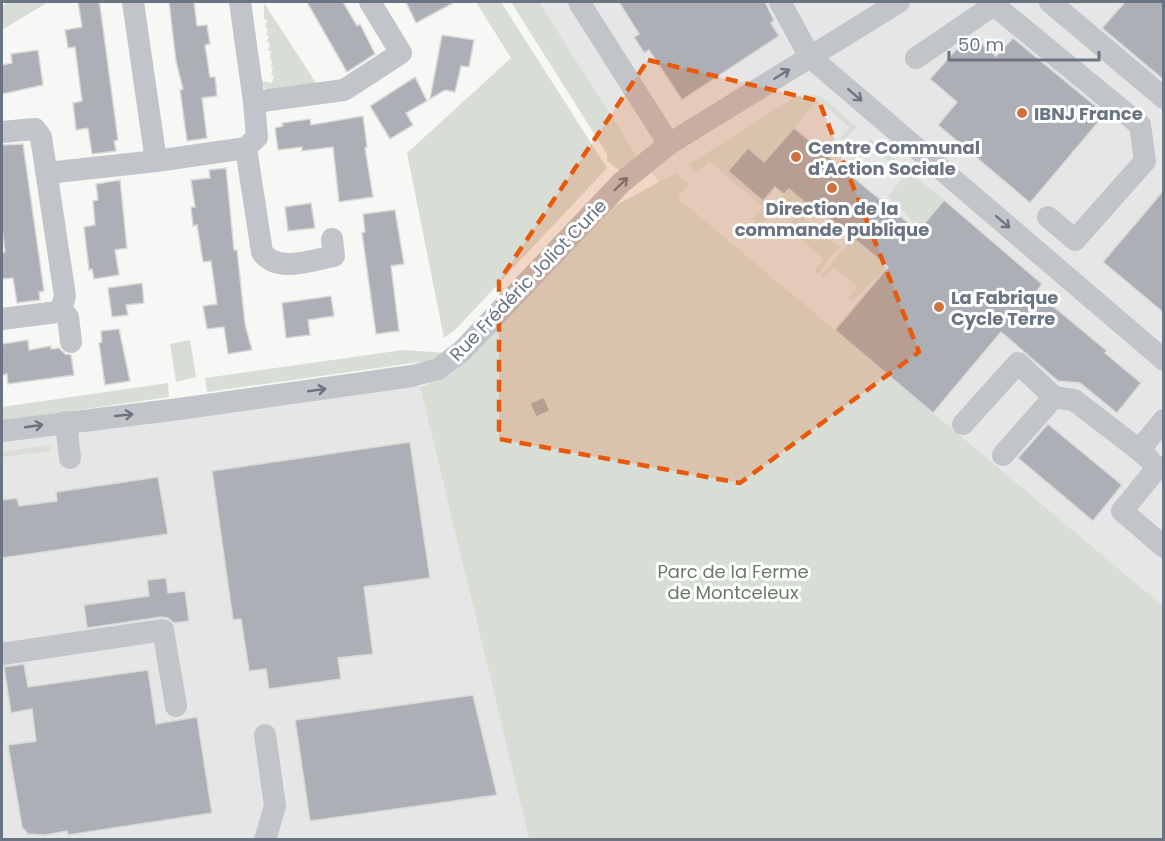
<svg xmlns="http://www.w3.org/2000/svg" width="1165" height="841" viewBox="0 0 1165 841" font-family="Poppins,sans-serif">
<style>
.built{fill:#e5e6e5}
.green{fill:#d8ded6}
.building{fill:#acb0b6;stroke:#d9d9d7;stroke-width:1.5}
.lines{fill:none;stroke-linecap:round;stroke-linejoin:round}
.minor{stroke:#c1c4c8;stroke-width:22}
.oneway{stroke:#6a7482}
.marked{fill:#e8590c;fill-opacity:0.2;stroke:#e8590c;stroke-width:4.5;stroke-dasharray:12 8;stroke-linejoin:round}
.poi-dot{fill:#d0713c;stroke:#fff;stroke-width:2}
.labels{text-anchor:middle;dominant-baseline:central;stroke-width:6;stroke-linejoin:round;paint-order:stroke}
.poi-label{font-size:18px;font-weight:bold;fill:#6a7482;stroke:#fff;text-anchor:start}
.street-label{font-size:18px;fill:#6a7482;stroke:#fff}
.park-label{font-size:18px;fill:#697a68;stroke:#fff}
</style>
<rect width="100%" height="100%" fill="#f7f7f5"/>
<g class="built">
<path d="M539,2H1163V606L660,183L637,156Z"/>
<path d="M417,375L529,839H2V431Z"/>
</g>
<g class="green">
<path d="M9,2H48L2,30V6Z"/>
<path d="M476,2H501L607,168L455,330L444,338L407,153L511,58Z"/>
<path d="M511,2H539L637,156L625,168L619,170L607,161V154Z"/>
<path d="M264,3L318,86L269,92L256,80L272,83L274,76L271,75L273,68L271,67L272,60L270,59L271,51H268L270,44L267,42L269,36L266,35L268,28L265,27L267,20L264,19Z"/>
<path d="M805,94L822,97L857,127L842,141L841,138L849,127L818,100L764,162L748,148L728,171L772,207L774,211L761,227L753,219L763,207L709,161L697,173L688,165L795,97Z"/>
<path d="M870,138L944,200L921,228H907L912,222L911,219L888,196L905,175L870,146L859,155Z"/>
<path d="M676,173L688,184L678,198L1163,606V839H529L420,387L451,374L607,210Z"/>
<path d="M789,189L808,205L802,211L796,206L793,210L780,198Z"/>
<path d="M799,214L839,247L817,274L814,271L824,259L790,230L779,241L776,238Z"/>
<path d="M853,238L891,262L852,302L848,299L857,287L834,267L824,278L821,276Z"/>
<path d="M190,340L196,377L176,382L170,344Z"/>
<path d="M403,350L448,353L427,361L207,392L205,378Z"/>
<path d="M168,383L169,397L2,421V407Z"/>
<path d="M51,445L49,451L2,457V452Z"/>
</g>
<g class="building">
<path d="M78,2H99L100,6L118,140L114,141L116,151L92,154L88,128L76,130L73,103L82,101L75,47L68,48L65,30L82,27Z"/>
<path d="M169,2H194L197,26L207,25L210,44L205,45L210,77H215L217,96L202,98L207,138L187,141L180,90L183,89L176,61Z"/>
<path d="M307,2H343L357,26L360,24L375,54L347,72Z"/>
<path d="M406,2H455L416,23Z"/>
<path d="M619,2H765L774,20L771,23L779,36L682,100L649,50L644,53L634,37L639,34Z"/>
<path d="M1125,2H1164V80L1102,28Z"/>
<path d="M442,35L474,40L469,67L461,66L455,92L445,90L430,99Z"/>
<path d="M973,36L996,56L1013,38L1105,114L1030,203L938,125L957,102L930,79L961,44Z"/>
<path d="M38,50L43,85L2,94V65L12,63L11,54Z"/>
<path d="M415,77L427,101L406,113L413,125L390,139L370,106Z"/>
<path d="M363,116L367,147L365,148L373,197L339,202L333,147L302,151V147L278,150L275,128L283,126L282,123L310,119L311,125Z"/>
<path d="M794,128L918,231L944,200L1042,284L1036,292L1107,351L1105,353L1141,383L1117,413L1080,383L1058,381L1001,332L933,413L835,330L888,267L810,202L808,205L789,189L784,194L775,187L763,201L728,171L748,148L764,162Z"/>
<path d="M23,144L44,291L39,292L40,300L17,303L13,278L2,279V253L5,252L2,229V145Z"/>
<path d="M226,168L234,250H237L245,324L252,350L228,354L224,327L207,329L203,306L217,304L211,261L203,262L197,225L193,226L191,207H195L191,180L210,178L209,170Z"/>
<path d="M120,180L127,248L115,250L119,275L94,279L92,269L89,270L84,227L95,225L93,201L98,200L96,184Z"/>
<path d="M1164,190V313L1103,262Z"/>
<path d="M311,203L315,228L288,231L285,207Z"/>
<path d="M395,210L404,264L391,266L399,331L376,334L362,233L365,232L363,214Z"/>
<path d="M142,283L144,303L126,305L128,315L112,317L108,288Z"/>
<path d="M331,296L334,316L308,320L310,335L286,338L282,303Z"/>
<path d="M119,329L130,381L105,385L99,343L102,342L101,331Z"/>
<path d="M28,340L29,350L51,346V349L59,348L65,354L71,355L74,375L8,384L7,374L2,375V344Z"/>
<path d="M544,397L550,411L536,417L530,403Z"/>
<path d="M1048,424L1122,485L1093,521L1018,458Z"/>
<path d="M410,442L430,578L364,587L373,654L338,658L341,679L269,689L266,669L249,671L241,619L233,620L212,471Z"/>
<path d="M158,477L168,534L2,558V500L17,498L19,506L57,501L56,492Z"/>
<path d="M166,578L168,593L185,591L189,621L174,623L168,618L161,617L87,628L84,605L149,596L147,580Z"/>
<path d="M24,664L28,687L148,670L156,724L197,717L212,813L68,835L67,831L45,835L28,834L22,827L8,745L36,741L32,709L11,713L4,667Z"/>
<path d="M473,695L497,795L310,821L295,720Z"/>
</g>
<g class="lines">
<g class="minor">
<path d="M133,2L156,161L246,148"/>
<path d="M240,2L254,102L344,90L401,53L370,2"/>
<path d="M579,2L669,144"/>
<path d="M780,2L810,57L1164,360"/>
<path d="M1050,2L1164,98"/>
<path d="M994,5L1140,125L1145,161L1075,240L1048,217"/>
<path d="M916,58L994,5L992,2"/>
<path d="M254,102L257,137L246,148L262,252C277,274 312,260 334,256L332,239"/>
<path d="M2,132L35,129L41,137L65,296L61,310L57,312L2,319"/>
<path d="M47,173L156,161"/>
<path d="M61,310L68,317L71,342"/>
<path d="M66,422L70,458"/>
<path d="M963,424L1018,363L1054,397L1074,400L1139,450"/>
<path d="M2,431L179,409L412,376L438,369L462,351L621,183L669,144L899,2"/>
<path d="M1003,455L1054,397"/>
<path d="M1149,459L1139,450L1164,420"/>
<path d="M1158,467L1122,511L1164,547"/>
<path d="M2,654L163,630L176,706"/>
<path d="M265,735L275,806L265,840"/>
</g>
</g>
<defs><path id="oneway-shaft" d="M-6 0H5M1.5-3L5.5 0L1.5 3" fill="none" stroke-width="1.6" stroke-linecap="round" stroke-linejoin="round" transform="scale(1.5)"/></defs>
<g class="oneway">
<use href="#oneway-shaft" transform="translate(782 74) rotate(-32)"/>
<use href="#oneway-shaft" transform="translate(855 95) rotate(41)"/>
<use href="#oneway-shaft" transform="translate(621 184) rotate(-44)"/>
<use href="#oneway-shaft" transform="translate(1003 222) rotate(41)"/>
<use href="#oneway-shaft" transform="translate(317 390) rotate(-8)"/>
<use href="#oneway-shaft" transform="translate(124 415) rotate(-6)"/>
<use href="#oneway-shaft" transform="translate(34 426) rotate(-8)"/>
</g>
<path class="marked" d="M648,60L819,101L919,352L740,483L499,439V281Z"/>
<g class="poi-dot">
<circle cx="1022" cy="113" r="6"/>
<circle cx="796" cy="157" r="6"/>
<circle cx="832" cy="188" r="6"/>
<circle cx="939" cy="307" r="6"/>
</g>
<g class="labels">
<g class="poi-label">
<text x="1034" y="113">IBNJ France</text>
<text x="808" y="147">Centre Communal<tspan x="808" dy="21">d'Action Sociale</tspan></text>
<text x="832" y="208" text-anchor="middle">Direction de la<tspan x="832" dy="21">commande publique</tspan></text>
<text x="951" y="297">La Fabrique<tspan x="951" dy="21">Cycle Terre</tspan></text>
</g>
<g class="street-label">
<text transform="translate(528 280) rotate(-46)">Rue Frédéric Joliot Curie</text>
</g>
<g class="park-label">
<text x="733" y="571">Parc de la Ferme<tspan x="733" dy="21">de Montceleux</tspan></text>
</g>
</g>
<rect width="1165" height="841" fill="none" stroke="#6a7482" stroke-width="6"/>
<path d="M949 51v9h150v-9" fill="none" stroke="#6a7482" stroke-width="3"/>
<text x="958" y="51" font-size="18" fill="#6a7482" stroke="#ffffff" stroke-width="4.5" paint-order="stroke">50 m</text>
</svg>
